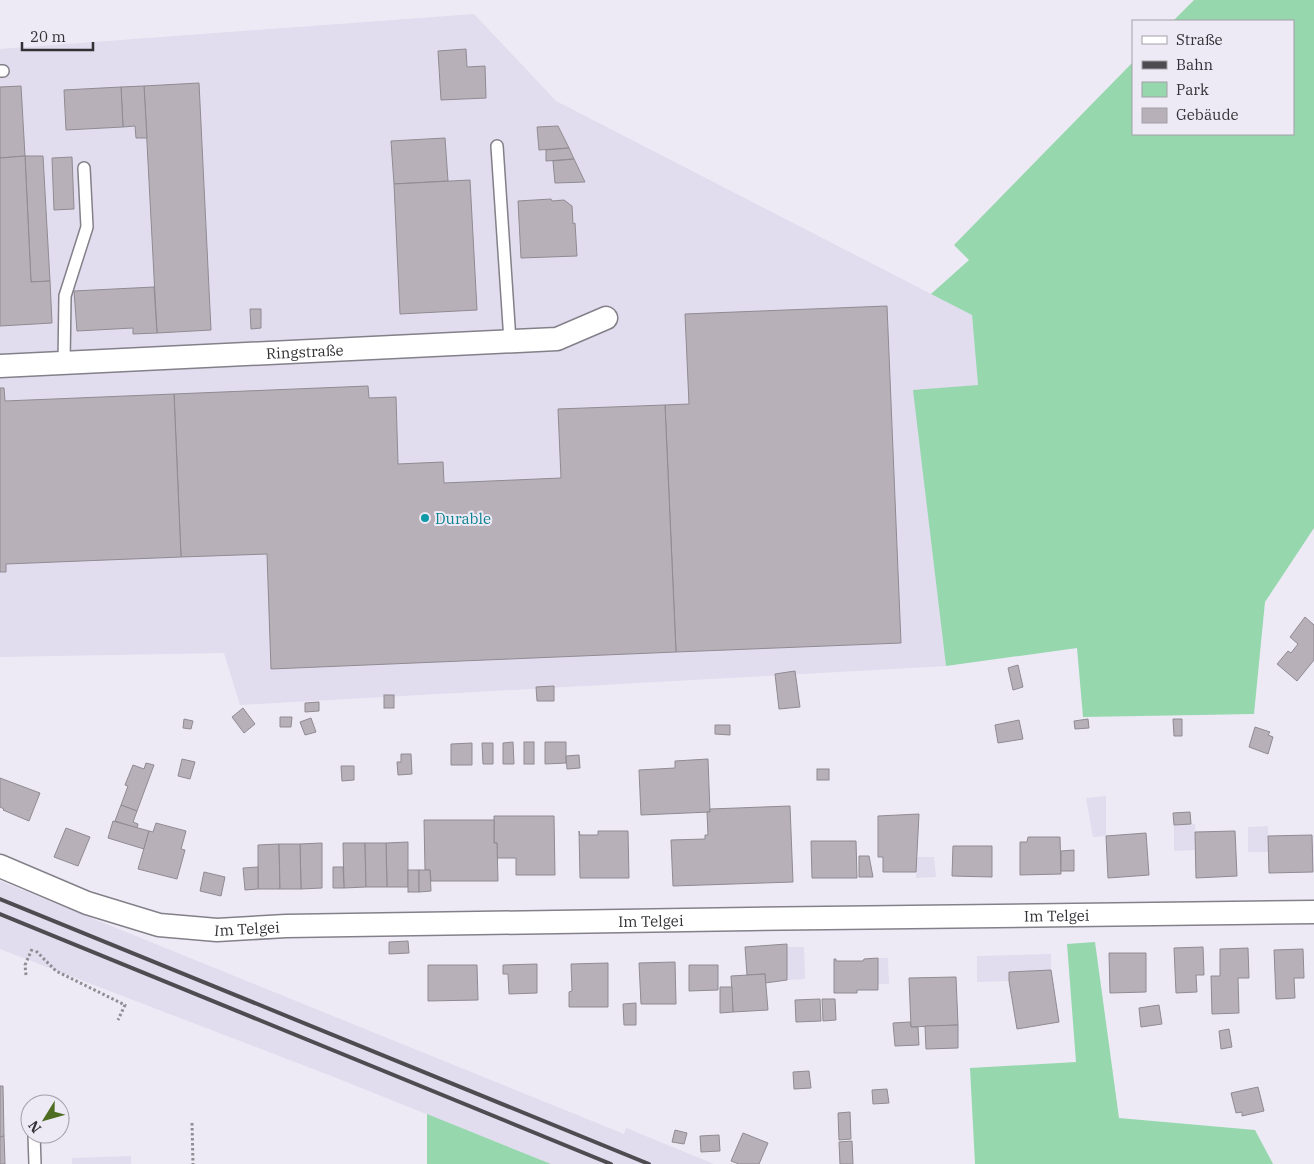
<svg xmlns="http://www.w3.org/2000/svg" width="1314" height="1164" viewBox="0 0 1314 1164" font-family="'IBM Plex Serif',serif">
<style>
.built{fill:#e1dcee}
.green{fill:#96d7ae}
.building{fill:#b7b0b8;stroke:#908a92}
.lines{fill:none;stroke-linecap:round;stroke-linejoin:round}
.service-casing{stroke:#838089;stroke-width:14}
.minor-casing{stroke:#838089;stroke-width:25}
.path{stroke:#8f8d94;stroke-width:3;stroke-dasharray:2.5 2.5;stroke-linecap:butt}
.service{stroke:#fff;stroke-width:11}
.minor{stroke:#fff;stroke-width:22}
.rail{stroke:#4e4c51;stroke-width:4}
.culture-dot{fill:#0f9aa8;stroke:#edeaf5;stroke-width:2}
.labels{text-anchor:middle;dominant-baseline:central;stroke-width:4;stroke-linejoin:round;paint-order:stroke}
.street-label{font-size:15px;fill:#333135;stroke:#edeaf5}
.culture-label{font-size:15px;fill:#0d838f;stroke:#edeaf5;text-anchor:start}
</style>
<rect width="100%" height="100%" fill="#edeaf5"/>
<g class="built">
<path d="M474,14L556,101L972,315L978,385L914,391L946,666L240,705L224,653L0,657V49Z"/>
<path d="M1106,796V836L1093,837L1086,798Z"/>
<path d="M1195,824L1196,850L1174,851V825Z"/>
<path d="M1268,826L1269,852H1248V827Z"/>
<path d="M916,857H934L936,877L916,878Z"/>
<path d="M0,881L624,1134L626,1128L714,1164H551L334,1077L0,949Z"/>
<path d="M786,947H804L805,979L787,980Z"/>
<path d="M1051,954V970L1009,972V981L977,982V956Z"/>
<path d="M878,958H888L889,984H878Z"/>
<path d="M131,1156V1164H72V1158Z"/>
</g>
<g class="green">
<path d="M1194,0H1314V528L1265,602L1254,714L1083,717L1077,648L946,666L913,390L978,385L972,315L931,294L969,260L954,245L1133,62V134H1293V21H1173Z"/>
<path d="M1095,942L1119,1118L1255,1130L1273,1164H975L970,1068L1076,1062L1067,944Z"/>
<path d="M427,1114L551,1164H427Z"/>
</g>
<g class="building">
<path d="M466,49L467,67L485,66L486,98L441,100L438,51Z"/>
<path d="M199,83L211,330L157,333L144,86Z"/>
<path d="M21,86L25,156L0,158V87Z"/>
<path d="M144,86L147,138H136L135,126L123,127L121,87Z"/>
<path d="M121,87L123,127L66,130L64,90Z"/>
<path d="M558,126L569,148L539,150L537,127Z"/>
<path d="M445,138L448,181L394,184L391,141Z"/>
<path d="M569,148L574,159L546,161V150Z"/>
<path d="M25,156H43L50,281L31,282Z"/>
<path d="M25,156L31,282L50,281L52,323L0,326V158Z"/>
<path d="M72,157L74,209L54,210L52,158Z"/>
<path d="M574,159L585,182L555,183L553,161Z"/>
<path d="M470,180L477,310L400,314L394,184Z"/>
<path d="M551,199L552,201L564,200L572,206L573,224L575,223L577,256L521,258L518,201Z"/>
<path d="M154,287L157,333L133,334V328L77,331L74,291Z"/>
<path d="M887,306L901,643L676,652L665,405L689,404L685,314Z"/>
<path d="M250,309H261V328L251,329Z"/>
<path d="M368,386L369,398L396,397L398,464L443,462L444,483L561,478L558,409L665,405L676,652L271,669L267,554L181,557L174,394Z"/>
<path d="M0,388H4L5,401L174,394L181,557L6,564V572H0Z"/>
<path d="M1305,617L1314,625V660L1297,681L1277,664L1288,651L1291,653L1298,644L1290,637Z"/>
<path d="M1018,665L1023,687L1013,690L1008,668Z"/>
<path d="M795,671L800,707L779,709L775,674Z"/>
<path d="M554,686V701H537L536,687Z"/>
<rect x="384" y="695" width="10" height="13"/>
<path d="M319,702V711L305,712V703Z"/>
<path d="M243,708L255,724L244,733L232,717Z"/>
<path d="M280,717H292L291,727H280Z"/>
<path d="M311,718L316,732L305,735L300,722Z"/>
<path d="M184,719L193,721L191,729L183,728Z"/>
<path d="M1088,719L1089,728L1075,729L1074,721Z"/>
<path d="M1173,719H1182V736H1174Z"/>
<path d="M1019,720L1023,739L998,743L995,725Z"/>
<path d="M715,725H730V735L715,734Z"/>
<path d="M1255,727L1270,732L1268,735L1273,737L1268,754L1249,747Z"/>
<path d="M513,742L514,764H503V743Z"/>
<rect x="524" y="742" width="10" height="22"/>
<path d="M545,742H566V763L545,764Z"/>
<path d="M472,743V765H451V744Z"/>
<path d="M482,743H493V764H483Z"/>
<path d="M401,754H411L412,774L398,775L397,762H401Z"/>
<path d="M579,755L580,768L567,769L566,756Z"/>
<path d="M182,759L195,762L190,779L178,776Z"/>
<path d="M708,759L710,812L641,815L639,770L675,768V761Z"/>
<path d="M146,763L154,765L137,811L121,805L128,786L125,785L133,765L144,769Z"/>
<path d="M341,766H354V780L342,781Z"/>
<rect x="817" y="769" width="12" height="11"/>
<path d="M0,778L40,793L29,821L3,810L4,809L0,807Z"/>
<path d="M121,805L137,811L133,822L138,824L137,828L115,821Z"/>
<path d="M790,806L793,882L673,886L671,840L705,839V835H708L707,812H710V809Z"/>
<path d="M1190,812L1191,824L1174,825L1173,813Z"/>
<path d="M919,814L916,872H883V857H878V816Z"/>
<path d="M494,816H554L555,875H516V858H497V843H494Z"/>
<path d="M424,820H494V843H497L498,881H431L430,870H425Z"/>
<path d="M113,821L149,831L144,849L108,838Z"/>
<path d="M156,823L186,831L181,849L185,850L177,879L138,869L149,831L153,832Z"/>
<path d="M66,828L90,837L78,866L54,857Z"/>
<path d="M579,831L580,835H598V831H628L629,878H580Z"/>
<path d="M1235,831L1237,876L1196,878L1195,832Z"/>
<path d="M1146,833L1149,875L1108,878L1106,836Z"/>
<path d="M1312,835L1313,872L1269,873L1268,836Z"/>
<path d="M1028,837H1060L1061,874L1020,875V842H1027Z"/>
<path d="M811,841H856L857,878H812Z"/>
<path d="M408,842V887H387L386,843Z"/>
<path d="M322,843V888L301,889L300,844Z"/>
<path d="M343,843H365L366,887L344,888Z"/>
<path d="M365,843H386L387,887H366Z"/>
<path d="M279,844L280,889H258V845Z"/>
<path d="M279,844H300L301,889H280Z"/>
<path d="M953,846H992V877L952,876Z"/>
<path d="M1074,850V871H1061V851Z"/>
<path d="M859,856H869L873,877H859Z"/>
<path d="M258,867V889L245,890L243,868Z"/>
<path d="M333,867H343L344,888H333Z"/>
<rect x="408" y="870" width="11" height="22"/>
<path d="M419,870H430L431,891L419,892Z"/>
<path d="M204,872L225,877L221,896L200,891Z"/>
<path d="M408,941L409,953L389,954V942Z"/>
<path d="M787,944V980L765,983V974L747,975L745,947Z"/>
<path d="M1203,947L1204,975H1196L1197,992L1176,993L1174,948Z"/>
<path d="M1248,948L1249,978H1238L1239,1013L1212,1014L1211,976H1220V949Z"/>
<path d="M1303,949L1304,978H1294L1295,998L1276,999L1274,950Z"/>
<path d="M1109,953H1146V992L1110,993Z"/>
<path d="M878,958V990H857V993H834V959H836V961H863L864,959Z"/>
<path d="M675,962L676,1004H641L639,963Z"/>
<path d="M608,963V1007H569V992L572,991L571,964Z"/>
<path d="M537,964V993L509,994L508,974H503V965Z"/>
<path d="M428,965H477L478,1000L428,1001Z"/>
<path d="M689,965H718V990L689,991Z"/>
<path d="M1051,970L1059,1022L1017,1029L1009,981V972Z"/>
<path d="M765,974L768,1010L733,1012L731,976Z"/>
<path d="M956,977L958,1025L911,1027L909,978Z"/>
<path d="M720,987H732L733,1012L720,1013Z"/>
<path d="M820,999L821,1021L796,1022L795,1000Z"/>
<path d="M822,999H835L836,1020L823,1021Z"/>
<path d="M636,1003V1025H624L623,1004Z"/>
<path d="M1159,1005L1162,1024L1141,1027L1139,1008Z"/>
<path d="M910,1022L911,1027H918L919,1045L895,1046L893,1023Z"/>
<path d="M958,1025V1048L926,1049L925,1026Z"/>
<path d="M1229,1029L1232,1047L1221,1049L1219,1031Z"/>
<path d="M809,1071L811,1088L794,1089L793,1072Z"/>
<path d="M0,1086H3L4,1136L0,1137Z"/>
<path d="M1258,1087L1264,1111L1242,1116V1112L1236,1113L1231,1093Z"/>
<path d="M887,1089L889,1103L873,1104L872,1090Z"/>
<path d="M850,1112L851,1139L839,1140L838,1113Z"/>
<path d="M675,1130L687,1133L684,1144L672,1142Z"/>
<path d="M743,1133L768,1143L759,1164H739L731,1161Z"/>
<path d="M719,1135L720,1151L701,1152L700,1136Z"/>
<path d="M4,1136L5,1164H0V1137Z"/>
<path d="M852,1141L853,1164H840L839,1142Z"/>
</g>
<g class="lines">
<defs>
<g id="service">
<path d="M0,71H3"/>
<path d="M497,146L510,341"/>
<path d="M64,363L65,296L87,227L84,168"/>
<path d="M34,1134L35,1164"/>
</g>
<g id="minor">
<path id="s1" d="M0,366L557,339L606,318"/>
<path id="s2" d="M0,866L87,903L159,925L217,930L286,926L750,919L1314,912"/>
</g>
</defs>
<use href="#service" class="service-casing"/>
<use href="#minor" class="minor-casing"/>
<g class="path">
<path d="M36,951L56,971L125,1005L118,1020"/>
<path d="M26,975L25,965L32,949"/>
<path d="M192,1123L193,1164"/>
</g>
<use href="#service" class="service"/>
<use href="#minor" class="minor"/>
<g class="rail">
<path d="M0,899L649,1164"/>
<path d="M0,914L611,1164"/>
</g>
</g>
<circle class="culture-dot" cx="425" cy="518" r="5"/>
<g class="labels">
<g class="street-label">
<text stroke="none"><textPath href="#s1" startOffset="305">Ringstraße</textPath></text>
<text stroke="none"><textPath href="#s2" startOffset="1068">Im Telgei</textPath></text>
<text stroke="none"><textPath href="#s2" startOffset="662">Im Telgei</textPath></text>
<text stroke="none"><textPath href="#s2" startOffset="258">Im Telgei</textPath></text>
</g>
<g class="culture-label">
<text x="435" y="518">Durable</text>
</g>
</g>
<rect x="1132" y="20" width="162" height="115" fill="#edeaf5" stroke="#a3a0a8"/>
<rect x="1142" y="36" width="25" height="8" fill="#ffffff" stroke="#a3a0a8"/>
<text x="1176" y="45" font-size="15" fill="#333135">Straße</text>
<rect x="1142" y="61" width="25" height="8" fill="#4e4c51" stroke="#a3a0a8"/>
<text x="1176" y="70" font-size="15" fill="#333135">Bahn</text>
<rect x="1142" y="82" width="25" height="15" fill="#96d7ae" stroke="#a3a0a8"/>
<text x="1176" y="95" font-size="15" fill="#333135">Park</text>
<rect x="1142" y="108" width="25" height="15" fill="#b7b0b8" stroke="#a3a0a8"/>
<text x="1176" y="120" font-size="15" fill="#333135">Gebäude</text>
<g transform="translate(45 1119) rotate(233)"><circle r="24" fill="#edeaf5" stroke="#a3a0a8"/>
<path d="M0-4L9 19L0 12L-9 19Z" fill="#4f6d22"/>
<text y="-8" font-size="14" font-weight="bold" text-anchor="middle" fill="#333135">N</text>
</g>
<path d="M22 42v8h71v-8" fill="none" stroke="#333135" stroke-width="2.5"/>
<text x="30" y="42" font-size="15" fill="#333135" stroke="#edeaf5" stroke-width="4" paint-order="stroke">20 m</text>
</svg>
